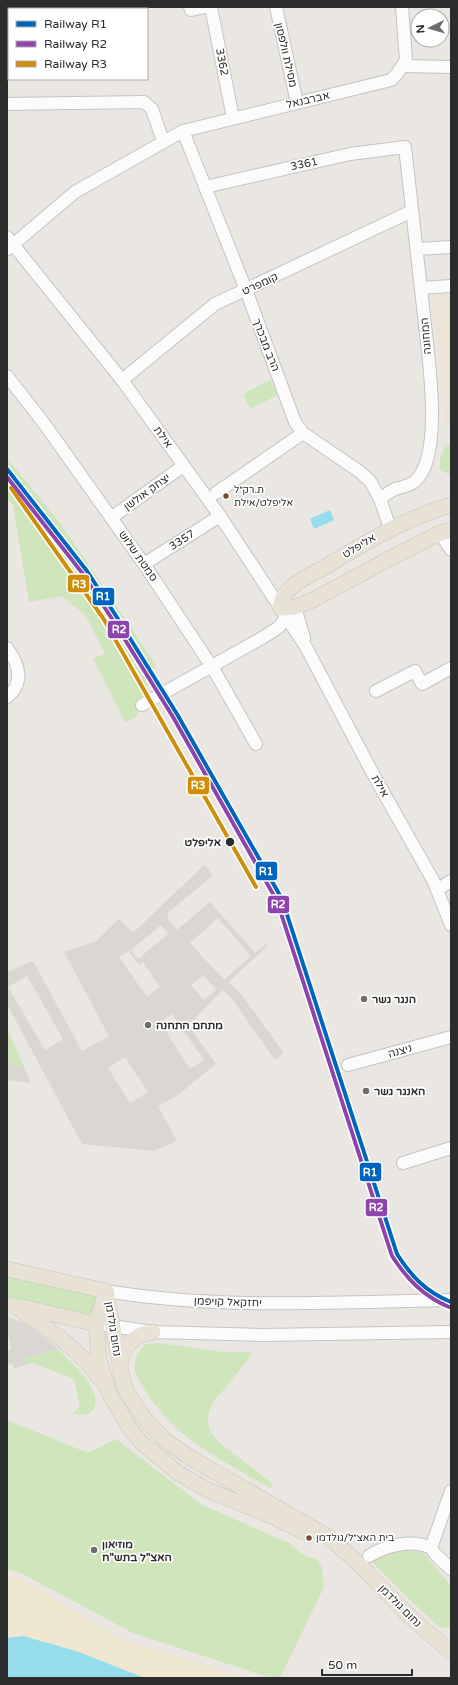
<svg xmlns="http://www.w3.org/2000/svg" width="458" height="1685" viewBox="0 0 458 1685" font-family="'Varela Round','Noto Sans Hebrew',sans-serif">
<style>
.education{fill:#ede4d7}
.green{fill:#cfe5bb}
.sand{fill:#efe7d0}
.plaza{fill:#dad6d2;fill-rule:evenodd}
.water{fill:#95dcec}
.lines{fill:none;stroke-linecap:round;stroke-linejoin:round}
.minor-casing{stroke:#c4c3c3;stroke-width:14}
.major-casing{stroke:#c6c4c2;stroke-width:16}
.minor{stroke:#fcfbfb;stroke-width:12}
.major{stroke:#e7e2d4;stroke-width:15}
.tram{stroke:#dededf;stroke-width:1}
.rail-1-casing{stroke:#fff;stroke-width:7}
.rail-2-casing{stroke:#fff;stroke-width:7}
.rail-3-casing{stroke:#fff;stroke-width:7}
.rail-1{stroke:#0065bd;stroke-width:4}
.rail-2{stroke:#8e44ad;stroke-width:4}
.rail-3{stroke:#ce8e09;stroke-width:4}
.bus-dot{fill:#7a4b2a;stroke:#fff;stroke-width:1.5}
.stop-dot{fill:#2c2c2c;stroke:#fff;stroke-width:1.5}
.poi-dot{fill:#6e6d6c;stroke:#fff;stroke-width:1.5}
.labels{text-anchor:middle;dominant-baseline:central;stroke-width:3.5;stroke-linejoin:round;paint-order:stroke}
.bus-label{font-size:10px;fill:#2c2c2c;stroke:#fff;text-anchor:start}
.street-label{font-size:11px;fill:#2c2c2c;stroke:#fff}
.stop-label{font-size:11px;font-weight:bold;fill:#2c2c2c;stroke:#fff;text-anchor:end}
.poi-label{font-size:11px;font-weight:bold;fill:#2c2c2c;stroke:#fff;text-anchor:start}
.line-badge{stroke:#fff;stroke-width:1.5}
.badge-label{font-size:11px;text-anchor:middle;font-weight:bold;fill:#fff}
</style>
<rect width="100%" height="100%" fill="#eae6e2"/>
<path class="education" d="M432,295H451V424H444Z"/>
<g class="green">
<path d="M270,380L278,395L250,409L243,394Z"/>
<path d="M451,444V475L440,470V459L445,445Z"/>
<path d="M7,458L61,524L156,665L136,717L125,722L93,658L105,654L86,616L62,596L29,602L13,505L7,499Z"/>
<path d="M7,1029L25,1069L7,1062Z"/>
<path d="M7,1274L99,1295L92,1316L7,1297Z"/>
<path d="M157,1343L223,1352H251L250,1357L212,1404C205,1420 207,1431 220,1443L273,1484L270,1488C222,1460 178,1441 147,1393C134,1373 128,1365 145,1344Z"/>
<path d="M58,1349C70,1361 106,1392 93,1410C88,1416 79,1415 72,1414L80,1406L74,1379L32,1363L26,1365L24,1358Z"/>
<path d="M7,1420L88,1453L116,1439L202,1505L289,1543L303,1555L318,1560L322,1568L324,1587L280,1678H271L133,1633L21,1573L7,1569Z"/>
<path d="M413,1549L424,1554L451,1586V1626L445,1628L438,1626L406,1596L370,1560L395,1551Z"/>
</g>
<path class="sand" d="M7,1574L18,1578L122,1640L249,1678H145L76,1651L23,1636L7,1638Z"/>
<g class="plaza">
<path d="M204,865L209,870L212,876L168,913V919L177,930L210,902L255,953L267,943L268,945L229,982L241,994L284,1053L275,1060L232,999L223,990L188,1025L216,1064L178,1095L158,1106L177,1141L154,1151L82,1144L7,1004V972L33,961L82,1051L109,1036L64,952L96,941L119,919L133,933ZM218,918L251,956L224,980L190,943ZM161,925L168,934L138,959L131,950ZM129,951L139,965L143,962L160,987L147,997L119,957ZM203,975L216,990L204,1000L191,985ZM27,976L63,1039L45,1050L8,987ZM172,1014L204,1060L190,1069L160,1022ZM125,1057L148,1092L130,1103L108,1068Z"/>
<path d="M7,1062L25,1069L31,1083L7,1080Z"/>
<path d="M7,1316L23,1323L40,1334L58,1349L24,1358L26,1365L14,1369L12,1363L7,1364V1351L11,1349L7,1331Z"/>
</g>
<g class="water">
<path d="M330,510L334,520L314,529L310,519Z"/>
<path d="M23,1636L76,1651L145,1678H7V1638Z"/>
</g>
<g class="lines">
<defs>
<g id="minor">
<path d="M190,7L191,10L205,7"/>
<path d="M211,7L233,118"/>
<path d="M276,7L297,103"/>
<path d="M30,9L33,7"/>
<path d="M7,23L9,22"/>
<path d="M404,66L451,67"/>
<path d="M7,104L144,102L152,109L163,141"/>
<path d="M183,131L246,290L295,422L303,433L360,472L370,481L380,499L390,528"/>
<path d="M205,187L350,154L405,147C411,203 418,259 424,316C428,355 441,438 422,472C414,486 408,485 395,489C389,492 384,496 380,499"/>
<path d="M7,237L122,380L220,516L306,647L373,774L434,882L451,925"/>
<path d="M8,249L75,192L183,131L391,80L397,74L406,60L402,7"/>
<path d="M417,249L451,247"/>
<path d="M421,288L451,286"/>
<path d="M7,376L43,422L144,564L214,670L256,744"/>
<path d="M122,380L215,304L412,211"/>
<path d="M216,493L303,433"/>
<path d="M111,518L183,466"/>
<path d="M440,533L451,550"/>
<path d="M144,564L220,516"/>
<path d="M295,607L304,638"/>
<path d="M7,648C19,664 25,683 7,697"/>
<path d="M376,691L415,671L422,684L451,668"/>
<path d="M142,705L262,638L279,627L286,618"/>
<path d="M437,890L451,881"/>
<path d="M348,1065L451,1037"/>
<path d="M403,1163L451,1148"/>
<path d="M106,1291C221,1310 336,1302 451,1300"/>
<path d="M105,1325L153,1332L262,1335L451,1332"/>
<path d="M451,1491L431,1548L435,1554L451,1569"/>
<path d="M369,1556C386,1545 413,1539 431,1548"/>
</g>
<g id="major">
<path d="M451,505C405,518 366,542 325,567C312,574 294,582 285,594C282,598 281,603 280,608L295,607L311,601L387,560L440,533L451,530"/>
<path d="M7,1269L106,1291"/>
<path d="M106,1291L123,1382L127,1392L143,1417L165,1440L189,1457L330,1538L361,1566L410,1617L451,1652"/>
<path d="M106,1292L96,1324L99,1359L109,1393L130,1429L141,1442L178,1473L206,1489L271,1516L304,1532"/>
<path d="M13,1305C46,1328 77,1346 101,1380"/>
<path d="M22,1307L96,1324"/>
<path d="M120,1366C121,1347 135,1334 153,1332"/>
</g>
</defs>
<use href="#minor" class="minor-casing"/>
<use href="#major" class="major-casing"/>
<use href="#minor" class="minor"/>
<use href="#major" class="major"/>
<path class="tram" d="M136,1323H139"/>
<defs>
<path id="rail-1" d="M7,469L87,571L118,619L177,714L282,899L397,1254C411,1276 426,1292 451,1302"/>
<path id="rail-2" d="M7,477L83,574L114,622L173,717L277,901L392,1256C407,1279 423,1296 449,1307"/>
<path id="rail-3" d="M11,488L103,618L256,887"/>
</defs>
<use href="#rail-1" class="rail-1-casing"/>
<use href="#rail-2" class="rail-2-casing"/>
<use href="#rail-3" class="rail-3-casing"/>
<use href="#rail-1" class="rail-1"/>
<use href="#rail-2" class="rail-2"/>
<use href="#rail-3" class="rail-3"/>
</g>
<g class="bus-dot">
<circle cx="226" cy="496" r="3.5"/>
<circle cx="309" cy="1538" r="3.5"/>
</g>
<circle class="stop-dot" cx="230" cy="842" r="5"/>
<g class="poi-dot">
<circle cx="364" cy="999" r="4"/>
<circle cx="148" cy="1025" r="4"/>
<circle cx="366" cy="1091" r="4"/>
<circle cx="94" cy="1550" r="4"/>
</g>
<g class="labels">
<g class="bus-label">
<text x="234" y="490">ת.רק״ל<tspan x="234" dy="13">אליפלט/אילת</tspan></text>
<text x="316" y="1538">בית האצ״ל/גולדמן</text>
</g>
<g class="street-label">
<text transform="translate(286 55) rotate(77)">מסילת וולפסון</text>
<text transform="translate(222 62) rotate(79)">3362</text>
<text transform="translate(308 100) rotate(-13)">אברבנאל</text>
<text transform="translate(304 164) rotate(-12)">3361</text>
<text transform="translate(260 284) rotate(-25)">קומפרט</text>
<text transform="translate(426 336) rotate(-95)">המחוגה</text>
<text transform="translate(266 345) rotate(69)">הרב מבכרך</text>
<text transform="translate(163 437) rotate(54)">אילת</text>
<text transform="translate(147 492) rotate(-36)">יצחק אולשן</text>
<text transform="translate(182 540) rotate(-33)">3357</text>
<text transform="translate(359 546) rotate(-31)">אליפלט</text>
<text transform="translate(138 556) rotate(55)">סמטת שלוש</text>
<text transform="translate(380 786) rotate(61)">אילת</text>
<text transform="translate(400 1051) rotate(-16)">ניצנה</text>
<text transform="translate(228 1302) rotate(2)">יחזקאל קויפמן</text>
<text transform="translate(113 1329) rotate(81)">נחום גולדמן</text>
<text transform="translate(400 1606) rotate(45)">נחום גולדמן</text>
</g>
<g class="stop-label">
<text x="221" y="842">אליפלט</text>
</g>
<g class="poi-label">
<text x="372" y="999">הנגר גשר</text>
<text x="156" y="1025">מתחם התחנה</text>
<text x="374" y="1091">האנגר גשר</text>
<text x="102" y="1544">מוזיאון<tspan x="102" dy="13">האצ"ל בתש"ח</tspan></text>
</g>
</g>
<g class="line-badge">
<rect x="67" y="574" width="23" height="19" rx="4" fill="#ce8e09"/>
<rect x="92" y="587" width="23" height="19" rx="4" fill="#0065bd"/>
<rect x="107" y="620" width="23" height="19" rx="4" fill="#8e44ad"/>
<rect x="187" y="776" width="23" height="19" rx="4" fill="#ce8e09"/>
<rect x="255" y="861" width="23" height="20" rx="4" fill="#0065bd"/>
<rect x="267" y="895" width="23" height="19" rx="4" fill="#8e44ad"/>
<rect x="359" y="1162" width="23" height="20" rx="4" fill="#0065bd"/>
<rect x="365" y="1198" width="23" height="19" rx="4" fill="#8e44ad"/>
</g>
<g class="badge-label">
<text x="79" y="588">R3</text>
<text x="103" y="600">R1</text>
<text x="119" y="633">R2</text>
<text x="198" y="789">R3</text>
<text x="266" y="875">R1</text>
<text x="278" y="908">R2</text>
<text x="370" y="1176">R1</text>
<text x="376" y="1211">R2</text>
</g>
<rect width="458" height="1685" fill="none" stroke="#2c2c2c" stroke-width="16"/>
<rect x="8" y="8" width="140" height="72" fill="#ffffff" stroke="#ababab"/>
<rect x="16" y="21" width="20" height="6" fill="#0065bd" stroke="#ababab"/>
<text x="44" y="28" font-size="12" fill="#2c2c2c">Railway R1</text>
<rect x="16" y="41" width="20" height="6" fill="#8e44ad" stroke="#ababab"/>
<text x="44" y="48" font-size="12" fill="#2c2c2c">Railway R2</text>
<rect x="16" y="61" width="20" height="6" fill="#ce8e09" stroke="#ababab"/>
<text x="44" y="68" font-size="12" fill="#2c2c2c">Railway R3</text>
<g transform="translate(430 28) rotate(265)"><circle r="19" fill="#ffffff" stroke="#ababab"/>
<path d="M0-3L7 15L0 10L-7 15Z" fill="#6e6d6c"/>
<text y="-6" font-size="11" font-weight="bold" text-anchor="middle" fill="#2c2c2c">N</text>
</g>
<path d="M322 1669v6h90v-6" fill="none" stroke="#2c2c2c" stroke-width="2"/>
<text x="328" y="1669" font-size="12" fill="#2c2c2c" stroke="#ffffff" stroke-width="3" paint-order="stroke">50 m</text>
</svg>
